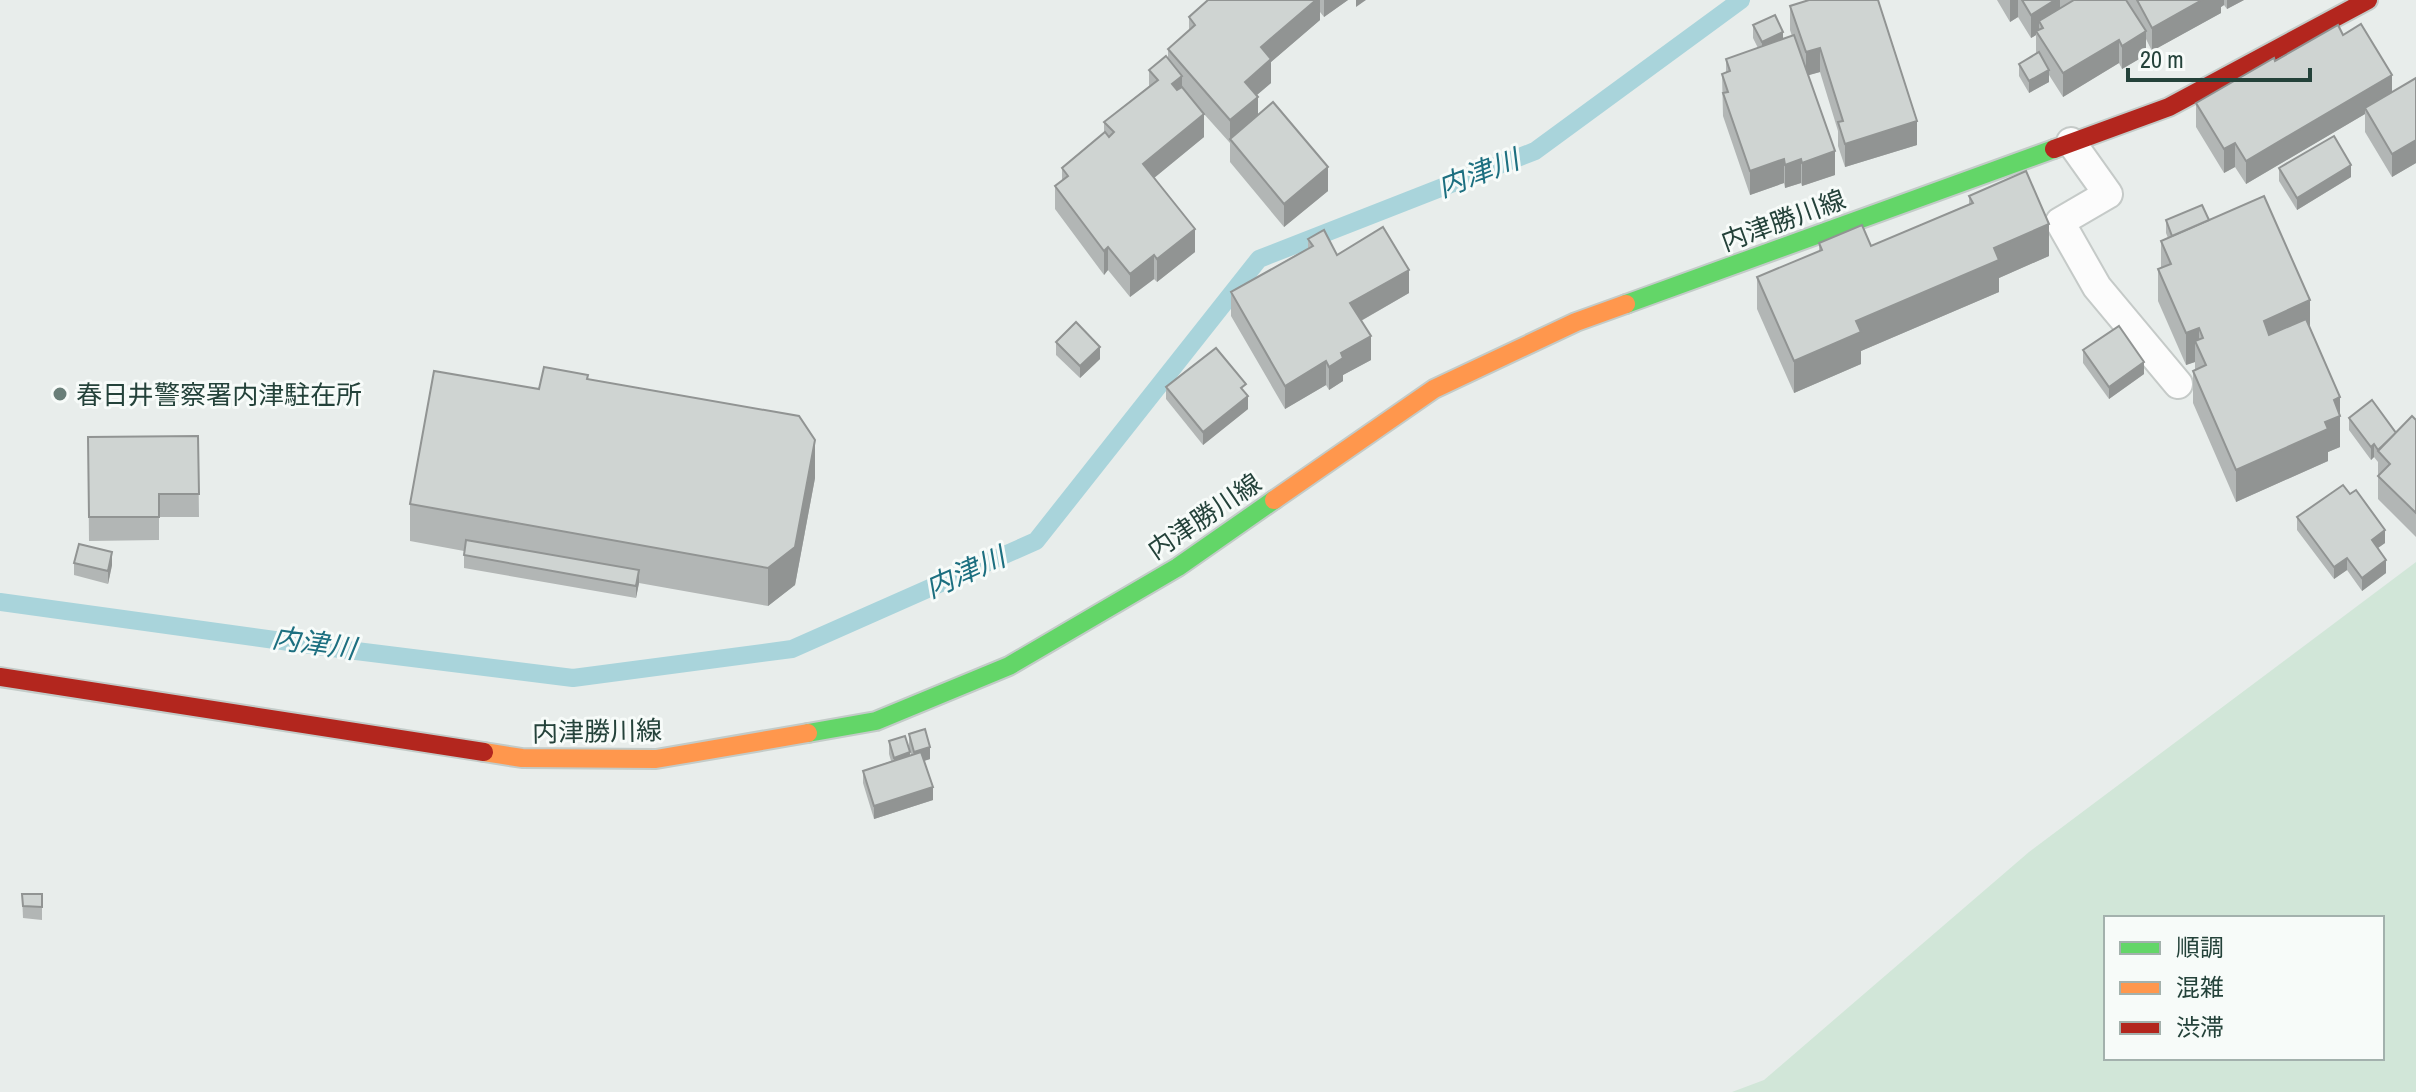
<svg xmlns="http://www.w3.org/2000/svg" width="2416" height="1092" viewBox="0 0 2416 1092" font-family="'Archivo Narrow','Noto Sans JP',sans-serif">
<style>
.green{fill:#d1e6d8;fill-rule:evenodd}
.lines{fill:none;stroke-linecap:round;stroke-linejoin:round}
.stream{stroke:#a9d4db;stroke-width:18}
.lane-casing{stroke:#c5cac8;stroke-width:32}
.fast-casing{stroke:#c3cbc8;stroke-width:22}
.slow-casing{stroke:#c3cbc8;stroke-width:22}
.jam-casing{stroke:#c3cbc8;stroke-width:22}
.lane{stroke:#fcfcfc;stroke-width:28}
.fast{stroke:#63d668;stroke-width:18}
.slow{stroke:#ff974d;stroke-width:18}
.jam{stroke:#b3261e;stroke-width:18}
.wall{fill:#b2b6b5}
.shaded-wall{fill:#919493}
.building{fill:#cfd4d2;stroke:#919493;stroke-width:2}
.poi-dot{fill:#697e78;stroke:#f7fbf9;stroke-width:3}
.labels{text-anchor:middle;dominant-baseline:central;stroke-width:6;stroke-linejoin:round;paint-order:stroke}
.street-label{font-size:26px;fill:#24423a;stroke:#f7fbf9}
.poi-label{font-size:26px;fill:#24423a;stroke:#f7fbf9;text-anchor:start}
.water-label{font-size:28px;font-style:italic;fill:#1c6f80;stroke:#f7fbf9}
</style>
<rect width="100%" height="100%" fill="#e8edeb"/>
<path class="green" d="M2416,562V1092H1732L1764,1080L2029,852ZM2106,918H2382V1058H2106Z"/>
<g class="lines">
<path class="stream" d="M0,602L340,649L573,678L792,649L1036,541L1259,259L1535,151L1741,0"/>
<defs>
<path id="lane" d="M2071,142L2108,194L2060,222L2097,287L2178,384"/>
<g id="fast">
<path d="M1626,304L2054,149"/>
<path d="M808,733L876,721L1009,666L1178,567L1274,500"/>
</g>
<g id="slow">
<path d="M1274,500L1434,389L1576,322L1626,304"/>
<path d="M484,752L522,758L656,759L808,733"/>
</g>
<g id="jam">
<path d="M2054,149L2169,107L2368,0"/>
<path d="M0,677L484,752"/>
</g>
</defs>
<use href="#lane" class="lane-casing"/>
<use href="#fast" class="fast-casing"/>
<use href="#slow" class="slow-casing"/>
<use href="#jam" class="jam-casing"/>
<use href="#lane" class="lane"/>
<use href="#fast" class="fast"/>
<use href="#slow" class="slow"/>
<use href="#jam" class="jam"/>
</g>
<g class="wall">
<path d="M1208,0H1348L1324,17L1320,12V20L1271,62V83L1257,95L1258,115L1328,191L1284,227L1230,162V143L1204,114V137L1154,178L1195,252L1157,282L1154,279L1130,297L1108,270L1104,275L1055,209V186L1062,181V168L1104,133V122L1149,86V70L1168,58V49L1189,31V17Z"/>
<path d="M1997,0H2244L2227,9L2224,5L2221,7V13L2152,51L2146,39V55L2122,69L2119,63L2063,97L2049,75V82L2029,93L2019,76V64L2036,54V35L2031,38L2018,17L2010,22Z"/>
<path d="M1790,6L1917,145L1845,167L1838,146V131L1820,72L1808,75L1835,175L1802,186L1801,183L1785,188L1784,183L1750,195L1723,116L1722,74L1726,72V59L1758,48L1753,38V25L1783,39L1792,36L1790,30Z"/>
<path d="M2343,35L2392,92L2416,78V163L2392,177L2365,132V114L2246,184L2235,167L2224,173L2196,127V103L2275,61Z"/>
<path d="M2279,168L2351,177L2297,210L2279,181Z"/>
<path d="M1969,196L2049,256L1999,278V292L1861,351V364L1794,393L1757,309V277L1819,251V243L1871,246L1969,204Z"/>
<path d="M2166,220H2209L2310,329L2340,397V447L2328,452V461L2236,502L2193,403V371L2195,370V362L2186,365L2158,301V269L2161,268V241L2168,238L2166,233Z"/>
<path d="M1308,239L1409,293L1361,321L1371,360L1343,375V381L1329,390L1326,385L1285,409L1231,316V292L1308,248Z"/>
<path d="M1056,342L1100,359L1080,378L1056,355Z"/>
<path d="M2083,350L2144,374L2109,399L2083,363Z"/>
<path d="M588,379L815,478L795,585L768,606L639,583L636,598L464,568V551L410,541V504L539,389Z"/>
<path d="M1166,387L1246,394L1248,409L1203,445L1166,399Z"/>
<path d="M2349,418L2396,433L2416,420V537L2378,499V462L2374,457L2371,460L2349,430Z"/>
<path d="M198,436L199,517H159V540L89,541L88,437Z"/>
<path d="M2297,517L2385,543L2378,548L2386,573L2362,591L2347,570L2334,579L2297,530Z"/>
<path d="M74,563L112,565L108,584L74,575Z"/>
<path d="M909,734L930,759L924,761L933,800L874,819L863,783V771L891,761L889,754V741L911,755L909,747Z"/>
<path d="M22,894H42V920L23,918Z"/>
</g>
<g class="shaded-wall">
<path d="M1316,0H1320V20L1271,62V83L1245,105V82L1261,47Z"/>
<path d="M1324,0H1348L1324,17Z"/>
<path d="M1356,0H1366L1356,7Z"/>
<path d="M2010,0H2018V17L2010,22Z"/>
<path d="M2055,0H2060V21L2043,28L2039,21V33L2036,31V35L2031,38V15Z"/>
<path d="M2202,0H2224V5L2221,7V13L2152,51V28Z"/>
<path d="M2227,0H2244L2227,9Z"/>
<path d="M2146,31V55L2122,69V46Z"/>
<path d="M1783,32V44L1762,55V42Z"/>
<path d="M2119,40V63L2063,97V73Z"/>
<path d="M1820,48V72L1806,76V52Z"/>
<path d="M2049,70V82L2029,93V81Z"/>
<path d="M2392,75V98L2365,108V114L2246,184V161Z"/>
<path d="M1182,76V99L1172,84Z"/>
<path d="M1258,97V121L1230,140V120Z"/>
<path d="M1204,114V137L1143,187V164Z"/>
<path d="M1917,121V145L1845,167V144Z"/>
<path d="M2416,140V163L2392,177V154Z"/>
<path d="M2235,143V167L2224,173V149Z"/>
<path d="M1835,151V175L1802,186V163Z"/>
<path d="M1784,159V183L1750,195V171Z"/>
<path d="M1801,159V183L1785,188V165Z"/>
<path d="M2351,165V177L2297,210V198Z"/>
<path d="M1328,167V191L1284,227V204Z"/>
<path d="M2049,224V256L1999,278V292L1861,351V364L1794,393V361L1856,321L1994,248Z"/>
<path d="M1195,229V252L1157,282V259Z"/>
<path d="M1108,247V270L1104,275V251Z"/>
<path d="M1154,255V279L1130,297V274Z"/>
<path d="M1409,270V293L1350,327V303Z"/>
<path d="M2310,300V332L2264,353V321Z"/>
<path d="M2199,328V350L2195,341V362L2186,365V333Z"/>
<path d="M1371,336V360L1343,375V381L1329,390V367L1341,353Z"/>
<path d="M1100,347V359L1080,378V366Z"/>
<path d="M1326,361V385L1285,409V386Z"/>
<path d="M2144,362V374L2109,399V387Z"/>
<path d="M1248,396V409L1203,445V432Z"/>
<path d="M2340,397V447L2328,452V461L2236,502V470L2325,422L2334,400Z"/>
<path d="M815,440V478L795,585L768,606V568Z"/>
<path d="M2374,444V457L2371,460V447Z"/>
<path d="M2385,530V543L2372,552V540Z"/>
<path d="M112,552V565L108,584V571Z"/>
<path d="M2347,558V570L2334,579V567Z"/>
<path d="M2386,560V573L2362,591V578Z"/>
<path d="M639,570V583L636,598V586Z"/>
<path d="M930,747V759L914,764V752Z"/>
<path d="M910,752V765L894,770V758Z"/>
<path d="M933,787V800L874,819V806Z"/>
</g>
<g class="building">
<path d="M1208,0H1316L1261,47L1271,59L1245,82L1258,97L1230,120L1168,49L1195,25L1189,17Z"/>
<path d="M1809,0H1878L1917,121L1845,144L1838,122L1843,121L1820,48L1806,52L1790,6Z"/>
<path d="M2022,0H2055L2031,15Z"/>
<path d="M2074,0H2126L2146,31L2122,46L2119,40L2063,73L2036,31L2043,28L2039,21Z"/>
<path d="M2137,0H2202L2152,28Z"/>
<path d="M1775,15L1783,32L1762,42L1753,25Z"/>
<path d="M2361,24L2392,75L2246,161L2235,143L2224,149L2196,103L2274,58L2275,61L2338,25L2343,35Z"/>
<path d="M1794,35L1835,151L1802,163L1801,159L1785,165L1784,159L1750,171L1723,93L1728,92L1722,74L1730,71L1726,59Z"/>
<path d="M2039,52L2049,70L2029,81L2019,64Z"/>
<path d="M1166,56L1182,76L1172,84L1177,90L1182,87L1204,114L1143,164L1195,229L1157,259L1154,255L1130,274L1108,247L1104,251L1055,186L1068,176L1062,168L1105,132L1109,137L1114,132L1104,122L1158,80L1149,70Z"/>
<path d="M2416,78V140L2392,154L2365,108Z"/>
<path d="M1273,102L1328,167L1284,204L1230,139Z"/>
<path d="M2334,136L2351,165L2297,198L2279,168Z"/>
<path d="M2026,171L2049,224L1994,248L1999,260L1856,321L1861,332L1794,361L1757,277L1822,250L1819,243L1862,225L1871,246L1973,203L1969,196Z"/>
<path d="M2264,196L2310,300L2264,321L2269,335L2306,319L2340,397L2334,400L2340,416L2325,422L2328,429L2236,470L2193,371L2206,365L2195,341L2203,338L2199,328L2186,333L2158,269L2171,264L2161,241Z"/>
<path d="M2202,205L2209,220L2172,236L2166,220Z"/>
<path d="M1383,227L1409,270L1350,303L1371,336L1341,353L1343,358L1329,367L1326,361L1285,386L1231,292L1313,246L1308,239L1324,230L1337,255Z"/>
<path d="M1076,322L1100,347L1080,366L1056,342Z"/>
<path d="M2119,326L2144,362L2109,387L2083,350Z"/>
<path d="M1216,348L1246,384L1241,388L1248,396L1203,432L1166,387Z"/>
<path d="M544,367L588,375L587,379L799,416L815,440L795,547L768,568L410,504L434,371L539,389Z"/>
<path d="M2372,400L2396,433L2378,450L2374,444L2371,447L2349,418Z"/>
<path d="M2412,416L2416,420V513L2378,476L2390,464L2378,451Z"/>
<path d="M198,436L199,494H159V517H89L88,437Z"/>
<path d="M2343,485L2350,494L2356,490L2385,530L2372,540L2386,560L2362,578L2347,558L2334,567L2297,517Z"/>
<path d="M466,540L639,570L636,586L464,555Z"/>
<path d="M79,544L112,552L108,571L74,563Z"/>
<path d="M925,729L930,747L914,752L909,734Z"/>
<path d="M905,736L910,752L894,758L889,741Z"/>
<path d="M921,752L933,787L874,806L863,771Z"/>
<path d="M22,894H42V907L23,906Z"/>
</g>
<circle class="poi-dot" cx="60" cy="394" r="8"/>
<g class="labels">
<g class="street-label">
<text transform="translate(1783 220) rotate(-20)">内津勝川線</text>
<text transform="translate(1204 516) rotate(-34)">内津勝川線</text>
<text transform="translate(597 731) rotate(-1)">内津勝川線</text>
</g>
<g class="poi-label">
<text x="76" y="394">春日井警察署内津駐在所</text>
</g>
<g class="water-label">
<text transform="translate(1478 173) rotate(-21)">内津川</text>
<text transform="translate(965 572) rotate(-24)">内津川</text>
<text transform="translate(314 643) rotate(8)">内津川</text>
</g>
</g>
<rect x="2104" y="916" width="280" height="144" fill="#f7fbf9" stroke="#a3b1ad" stroke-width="2"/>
<rect x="2120" y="942" width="40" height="12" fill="#63d668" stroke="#a3b1ad" stroke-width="2"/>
<text x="2176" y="956" font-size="24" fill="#24423a">順調</text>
<rect x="2120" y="982" width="40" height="12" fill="#ff974d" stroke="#a3b1ad" stroke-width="2"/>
<text x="2176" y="996" font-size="24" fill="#24423a">混雑</text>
<rect x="2120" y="1022" width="40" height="12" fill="#b3261e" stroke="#a3b1ad" stroke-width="2"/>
<text x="2176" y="1036" font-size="24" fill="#24423a">渋滞</text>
<path d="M2128 68v12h182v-12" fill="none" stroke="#24423a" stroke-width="4"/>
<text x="2140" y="68" font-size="24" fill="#24423a" stroke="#f7fbf9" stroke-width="6" paint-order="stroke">20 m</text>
</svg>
